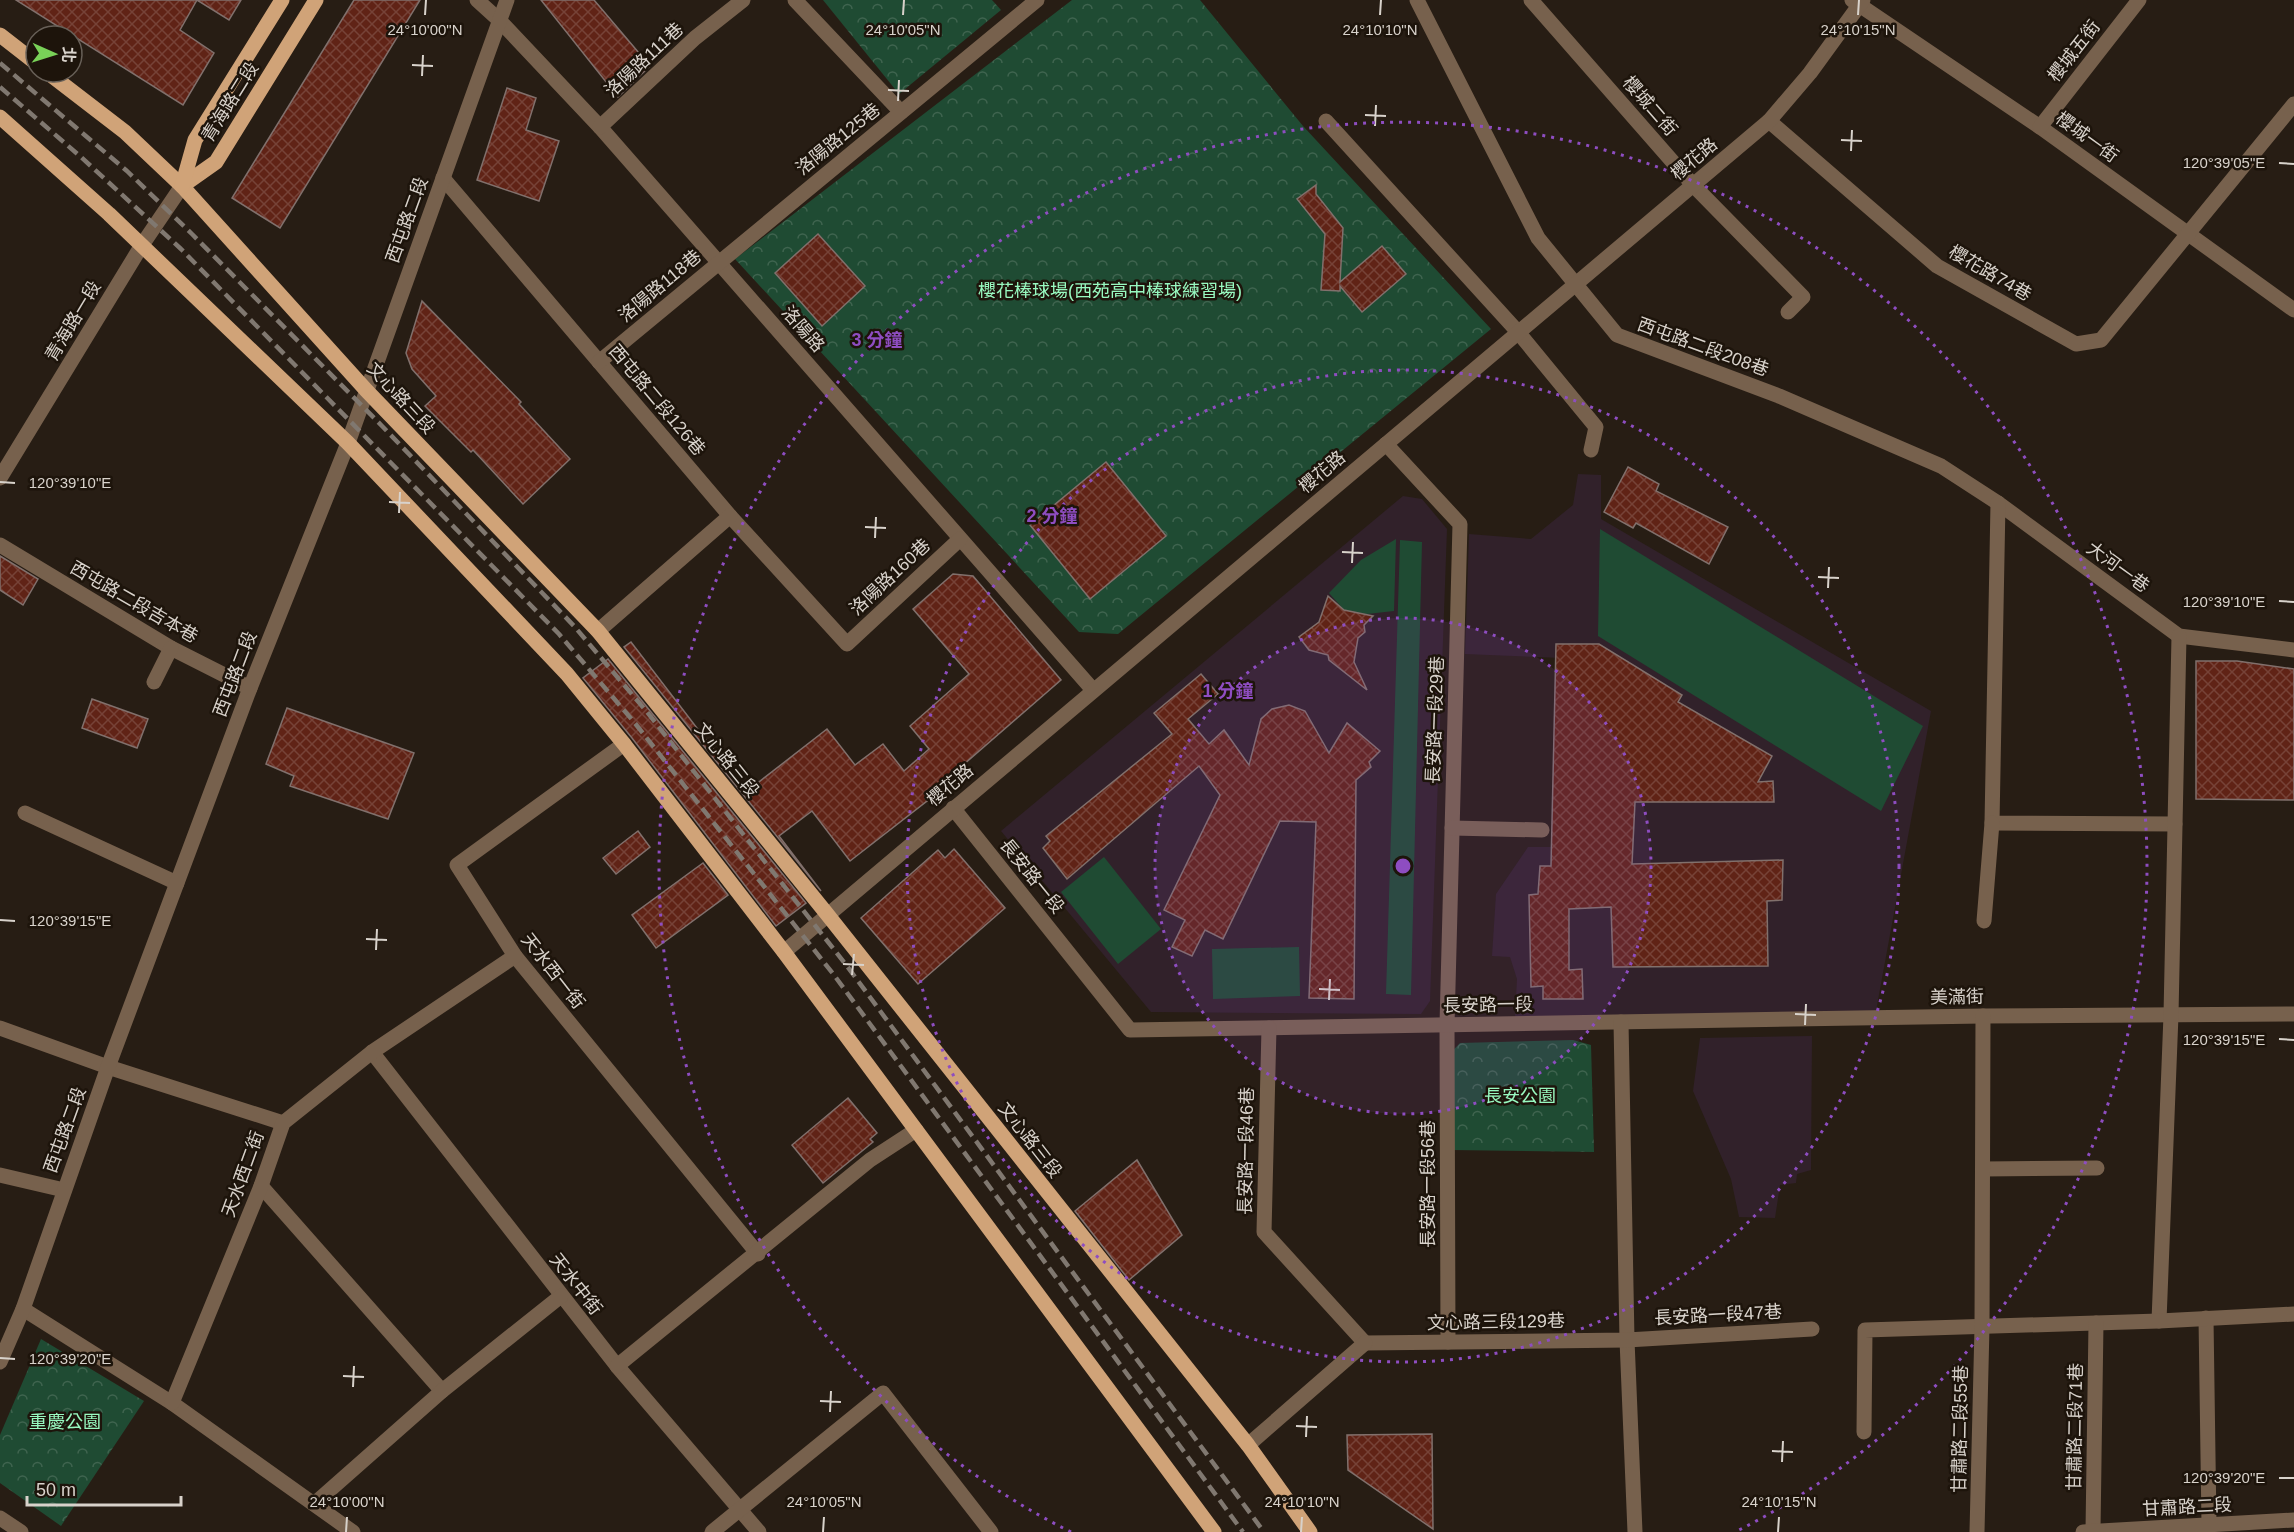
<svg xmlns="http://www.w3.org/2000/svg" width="2294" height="1532" viewBox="0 0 2294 1532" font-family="Arial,'Noto Sans TC',sans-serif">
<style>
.education{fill:#31212a}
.grass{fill:#1f4b33}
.park{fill:url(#park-crowns)}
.building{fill:url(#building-cross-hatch);stroke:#81706c;stroke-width:1.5}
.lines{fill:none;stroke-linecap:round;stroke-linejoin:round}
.minor{stroke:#77614d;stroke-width:15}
.major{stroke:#d0a378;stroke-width:15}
.rail{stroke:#807870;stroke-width:4.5;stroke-dasharray:12 6;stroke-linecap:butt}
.ticks{fill:none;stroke:#d8d2cb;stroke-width:2}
.ring{fill:none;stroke:#8e4dc1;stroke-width:3;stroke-dasharray:3 6}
.labels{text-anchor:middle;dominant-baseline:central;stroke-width:5;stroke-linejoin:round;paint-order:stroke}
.street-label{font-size:18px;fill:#d8d2cb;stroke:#1d140b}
.park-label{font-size:18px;fill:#98f9c0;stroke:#1d140b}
.ticks-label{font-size:15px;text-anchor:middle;fill:#d8d2cb;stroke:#1d140b;stroke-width:5;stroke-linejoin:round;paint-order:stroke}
.centre{fill:#8e4dc1;stroke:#1d140b;stroke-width:3}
.ring-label{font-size:18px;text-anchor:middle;font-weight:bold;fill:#8e4dc1;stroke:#1d140b;stroke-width:5;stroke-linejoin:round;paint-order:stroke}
</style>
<defs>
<pattern id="park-crowns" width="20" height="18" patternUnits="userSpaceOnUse" patternTransform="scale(1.5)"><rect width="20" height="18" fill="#1f4b33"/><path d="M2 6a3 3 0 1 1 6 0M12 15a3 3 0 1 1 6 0" fill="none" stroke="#3f644f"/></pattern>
<pattern id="building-cross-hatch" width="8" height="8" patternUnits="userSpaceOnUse" patternTransform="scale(1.5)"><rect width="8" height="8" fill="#602316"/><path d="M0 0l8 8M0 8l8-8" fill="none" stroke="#764237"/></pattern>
</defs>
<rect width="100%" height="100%" fill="#271d14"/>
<g class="education">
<path d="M1578,474L1601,475V519L1931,711L1876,1011L1515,1018L1517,979L1510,957L1492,956L1496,894L1528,847H1553L1562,658L1465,654L1469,534L1531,539L1573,505Z"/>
<path d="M1403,496L1422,499L1447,529L1430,1001L1421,1014L1151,1012L1001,831Z"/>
<path d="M1812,1036L1811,1170L1797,1174L1796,1183L1780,1185L1775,1218L1739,1217L1731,1179L1693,1091L1700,1038Z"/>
</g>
<g class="grass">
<path d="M1600,529L1923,726L1881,811L1598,636Z"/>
<path d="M1396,539L1394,611L1367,614L1344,610L1329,593L1361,560Z"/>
<path d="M1400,540L1422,542L1411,995L1386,994Z"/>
<path d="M1104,857L1161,929L1118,964L1061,892Z"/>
<path d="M1299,947L1300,996L1213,999L1212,949Z"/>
</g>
<g class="park">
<path d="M823,0H992L1001,10L899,94Z"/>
<path d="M1072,0H1200L1303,126L1491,329L1118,634L1079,632L735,259Z"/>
<path d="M1573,1040L1591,1045L1594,1152L1452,1150L1446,1058L1460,1043Z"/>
<path d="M41,1339L144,1401L61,1526L0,1483V1435Z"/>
</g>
<g class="building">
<path d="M16,0H241L229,20L197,0L180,30L214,53L183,105Z"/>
<path d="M354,0H420L280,228L232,198Z"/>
<path d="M541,0H594L650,66L618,97Z"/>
<path d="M507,88L536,98L526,130L559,141L539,201L477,180Z"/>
<path d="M1316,185V194L1343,228L1340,282L1382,246L1406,274L1362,312L1340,286V291L1321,290L1325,234L1297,199Z"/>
<path d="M818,234L865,286L822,326L775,273Z"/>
<path d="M422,301L521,402L519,404L570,459L523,504L473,450L471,452L425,406L436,396L412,369L406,353Z"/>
<path d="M1106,462L1166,536L1090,599L1030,525Z"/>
<path d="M1628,467L1659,484L1656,491L1728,527L1709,564L1636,523L1633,528L1604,512Z"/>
<path d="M0,556L38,579L23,605L0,590Z"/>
<path d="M953,574L973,576L1061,680L925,798L927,801L850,861L812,811L779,836L821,891L624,647L631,642L746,792L827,729L855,765L883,744L904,771L929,749L910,726L969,674L913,609Z"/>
<path d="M1328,596L1344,610L1373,616L1364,625L1365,632L1358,638L1354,662L1367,690L1329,660L1328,655L1309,650L1299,637L1319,622Z"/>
<path d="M1556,644H1599L1682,695L1678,702L1772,756L1758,782L1773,781L1774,802H1635L1632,864L1783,860L1782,900L1767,901L1768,966L1613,967L1611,907L1569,909V970L1582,969L1583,999H1543V986L1531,987L1529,895L1538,894L1540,866H1551Z"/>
<path d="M608,659L806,903L776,926L632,738L583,678Z"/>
<path d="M2196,661H2237L2294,669V800L2196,799Z"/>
<path d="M1201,674L1218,694L1188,719L1209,744L1224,730L1249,765L1261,719L1272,709L1289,705L1305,711L1329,753L1347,723L1380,751L1369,762L1371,767L1356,780L1354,999L1309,998L1316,822L1280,821L1223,939L1205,930L1192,956L1172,947L1185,920L1164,910L1220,795L1199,766L1067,879L1043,848L1050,841L1046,836L1172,734L1154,713Z"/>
<path d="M92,699L148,719L137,748L82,728Z"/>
<path d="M287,708L414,753L388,819L290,786L294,776L266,764Z"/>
<path d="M638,831L650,847L616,874L603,858Z"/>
<path d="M954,849L1005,908L918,984L861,918L938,850L945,858Z"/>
<path d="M703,863L728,895L656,948L632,915Z"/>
<path d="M848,1098L877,1133L870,1139L873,1142L823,1183L792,1145Z"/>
<path d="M1137,1160L1182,1235L1129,1280L1075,1211Z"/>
<path d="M1432,1434L1433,1529L1348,1470L1347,1435Z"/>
</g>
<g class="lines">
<g class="minor">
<path d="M477,0L499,20L600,127L1093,690"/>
<path d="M795,0L901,112"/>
<path d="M1417,0L1538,238L1617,335L1779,396L1941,466L1998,503L2179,636L2294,650"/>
<path d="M1531,0L1693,185L1803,297L1788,312"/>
<path d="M1852,0L2040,127L2294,310"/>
<path d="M1326,121L1518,332L1596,427L1591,450"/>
<path d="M1769,121L1937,266L2076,344L2101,340L2294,104"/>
<path d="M600,127L695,38L743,0"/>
<path d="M2040,127L2139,0"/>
<path d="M443,178L730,516L847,644L960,539"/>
<path d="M599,362L1037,0"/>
<path d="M1386,444L1460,524L1447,1025L1448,1342"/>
<path d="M0,478L142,245L182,186"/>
<path d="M1998,503L1992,823L2175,824"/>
<path d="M0,545L171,648L250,688"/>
<path d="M598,631L730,516"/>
<path d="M154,682L171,648"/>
<path d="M624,744L457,865L515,956L758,1254"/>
<path d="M953,808L1130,1030L1983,1016L2294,1014"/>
<path d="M25,813L177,883"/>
<path d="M1452,828L1542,830"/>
<path d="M1984,921L1992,823"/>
<path d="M784,952L1769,121L1810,73L1863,0"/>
<path d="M1621,1022L1627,1340L1635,1532"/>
<path d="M0,1028L108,1067L283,1123"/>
<path d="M1269,1028L1264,1232L1365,1343"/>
<path d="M372,1052L617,1366L759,1532"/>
<path d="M1983,1169L2097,1168"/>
<path d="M0,1175L64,1190"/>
<path d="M261,1186L442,1391"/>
<path d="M23,1309L172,1403L353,1532"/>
<path d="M2206,1318L2209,1525"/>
<path d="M2159,1321L2171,1015L2179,636"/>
<path d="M1365,1343L1627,1340L1812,1329"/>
<path d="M0,1362L23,1309L108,1067L250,688L348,443L507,0"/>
<path d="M617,1366L870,1160L916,1130"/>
<path d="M172,1403L261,1186L283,1123L372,1052L515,956"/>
<path d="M1864,1432L1865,1330L2159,1321L2294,1314"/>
<path d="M1248,1445L1365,1343"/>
<path d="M314,1504L442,1391L561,1296"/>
<path d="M0,1518L21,1532"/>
<path d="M2093,1531L2096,1323"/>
<path d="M712,1532L883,1393L991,1532"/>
<path d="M1977,1532L1982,1327L1983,1016"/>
<path d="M2083,1532L2294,1520"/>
</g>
<g class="major">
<path d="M0,35L36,63"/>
<path d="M47,72L125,132L182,186L366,390L598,631L827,914L1248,1445L1310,1532"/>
<path d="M0,117L109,214L348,443L567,674L624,744L784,952L1214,1532"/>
<path d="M182,186L216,162L316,0"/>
<path d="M182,186L195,140L282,0"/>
</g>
<g class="rail">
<path d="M0,63L127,171L192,234L382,426L574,626L647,712L847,966L1264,1532"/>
<path d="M0,87L81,157L181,249L559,634L634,722L834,975L1243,1532"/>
</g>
</g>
<path class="ticks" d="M425,15L426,0M903,15L904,0M1380,15L1381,0M1858,15L1859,0M412,65L433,66M422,76L423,55M888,90L909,91M898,101L899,80M1365,115L1386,116M1375,126L1376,105M1841,140L1862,141M1851,151L1852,130M2279,163L2294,164M0,482L15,483M389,502L410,503M399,513L400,492M865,527L886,528M875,538L876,517M1342,552L1363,553M1352,563L1353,542M1818,577L1839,578M1828,588L1829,567M2279,601L2294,602M0,920L15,921M366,939L387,940M376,950L377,929M843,964L864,965M852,975L854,954M1319,989L1340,990M1329,1000L1330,979M1795,1014L1816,1015M1805,1025L1806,1004M2279,1039L2294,1040M0,1358L15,1359M343,1376L364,1377M353,1387L354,1366M820,1401L841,1402M830,1412L831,1391M1296,1426L1317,1427M1306,1437L1307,1416M1772,1451L1793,1452M1782,1462L1783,1441M2279,1478H2294M346,1532L347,1517M823,1532L824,1517M1301,1532L1302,1517M1778,1532L1779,1517"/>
<circle cx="1403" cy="866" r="248" fill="#8e4dc1" fill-opacity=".12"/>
<g class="ring">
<circle cx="1403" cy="866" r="248"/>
<circle cx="1403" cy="866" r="496"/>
<path d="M1071 1532A744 744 0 1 1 1735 1532"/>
</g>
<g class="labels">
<g class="street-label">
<text transform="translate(2074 51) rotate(-52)">櫻城五街</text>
<text transform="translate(644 60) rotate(-43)">洛陽路111巷</text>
<text transform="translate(230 102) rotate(-58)">青海路二段</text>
<text transform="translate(1650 106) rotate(49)">櫻城二街</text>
<text transform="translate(2087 137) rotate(36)">櫻城一街</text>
<text transform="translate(838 139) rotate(-39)">洛陽路125巷</text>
<text transform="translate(1694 159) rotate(-40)">櫻花路</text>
<text transform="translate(407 220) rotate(-70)">西屯路二段</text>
<text transform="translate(1990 273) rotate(30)">櫻花路74巷</text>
<text transform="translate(660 286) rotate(-40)">洛陽路118巷</text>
<text transform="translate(73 321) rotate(-59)">青海路一段</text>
<text transform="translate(803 329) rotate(49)">洛陽路</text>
<text transform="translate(1703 347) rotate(20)">西屯路二段208巷</text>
<text transform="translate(401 398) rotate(47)">文心路三段</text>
<text transform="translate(657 400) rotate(50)">西屯路二段126巷</text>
<text transform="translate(1322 472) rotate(-40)">櫻花路</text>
<text transform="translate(2118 567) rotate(36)">大河一巷</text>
<text transform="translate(890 577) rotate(-43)">洛陽路160巷</text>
<text transform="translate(134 602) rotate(30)">西屯路二段吉本巷</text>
<text transform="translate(235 674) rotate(-69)">西屯路二段</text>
<text transform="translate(1435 720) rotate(-88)">長安路一段29巷</text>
<text transform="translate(727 760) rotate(51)">文心路三段</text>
<text transform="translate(950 785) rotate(-40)">櫻花路</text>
<text transform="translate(1032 876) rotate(51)">長安路一段</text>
<text transform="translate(553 971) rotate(52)">天水西一街</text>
<text transform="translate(1957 997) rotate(-1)">美滿街</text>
<text transform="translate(1488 1005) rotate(-1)">長安路一段</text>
<text transform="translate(65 1130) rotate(-70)">西屯路二段</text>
<text transform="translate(1030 1140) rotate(52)">文心路三段</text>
<text transform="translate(1246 1151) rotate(-89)">長安路一段46巷</text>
<text transform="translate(243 1174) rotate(-70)">天水西二街</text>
<text transform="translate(1428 1184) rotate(-90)">長安路一段56巷</text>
<text transform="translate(576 1284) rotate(52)">天水中街</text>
<text transform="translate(1718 1315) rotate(-3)">長安路一段47巷</text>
<text transform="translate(1496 1322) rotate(-1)">文心路三段129巷</text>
<text transform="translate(2075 1427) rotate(-89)">甘肅路二段71巷</text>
<text transform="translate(1960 1429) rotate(-89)">甘肅路二段55巷</text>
<text transform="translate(2187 1507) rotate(-3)">甘肅路二段</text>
</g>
<g class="park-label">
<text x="1110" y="291">櫻花棒球場(西苑高中棒球練習場)</text>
<text x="1520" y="1096">長安公園</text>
<text x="65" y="1422">重慶公園</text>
</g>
</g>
<g class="ticks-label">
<text x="425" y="35">24°10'00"N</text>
<text x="903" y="35">24°10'05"N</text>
<text x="1380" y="35">24°10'10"N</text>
<text x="1858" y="35">24°10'15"N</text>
<text x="2224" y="168">120°39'05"E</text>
<text x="70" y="488">120°39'10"E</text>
<text x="2224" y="607">120°39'10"E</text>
<text x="70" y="926">120°39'15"E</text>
<text x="2224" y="1045">120°39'15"E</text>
<text x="70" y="1364">120°39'20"E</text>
<text x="2224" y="1483">120°39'20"E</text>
<text x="347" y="1507">24°10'00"N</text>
<text x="824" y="1507">24°10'05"N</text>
<text x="1302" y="1507">24°10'10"N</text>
<text x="1779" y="1507">24°10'15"N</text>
</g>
<circle cx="1403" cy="866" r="9" class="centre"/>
<g class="ring-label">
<text x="877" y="346">3 分鐘</text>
<text x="1052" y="522">2 分鐘</text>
<text x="1228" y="697">1 分鐘</text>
</g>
<g transform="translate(54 54) rotate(93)"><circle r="28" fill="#1d140b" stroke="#686058" stroke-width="1.5"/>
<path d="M0-4.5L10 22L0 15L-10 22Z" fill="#79d158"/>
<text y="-9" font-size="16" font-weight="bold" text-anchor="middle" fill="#d8d2cb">北</text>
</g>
<path d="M27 1496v9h154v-9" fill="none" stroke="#d8d2cb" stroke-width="3"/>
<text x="36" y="1496" font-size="18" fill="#d8d2cb" stroke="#1d140b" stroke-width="4.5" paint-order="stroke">50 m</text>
</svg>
